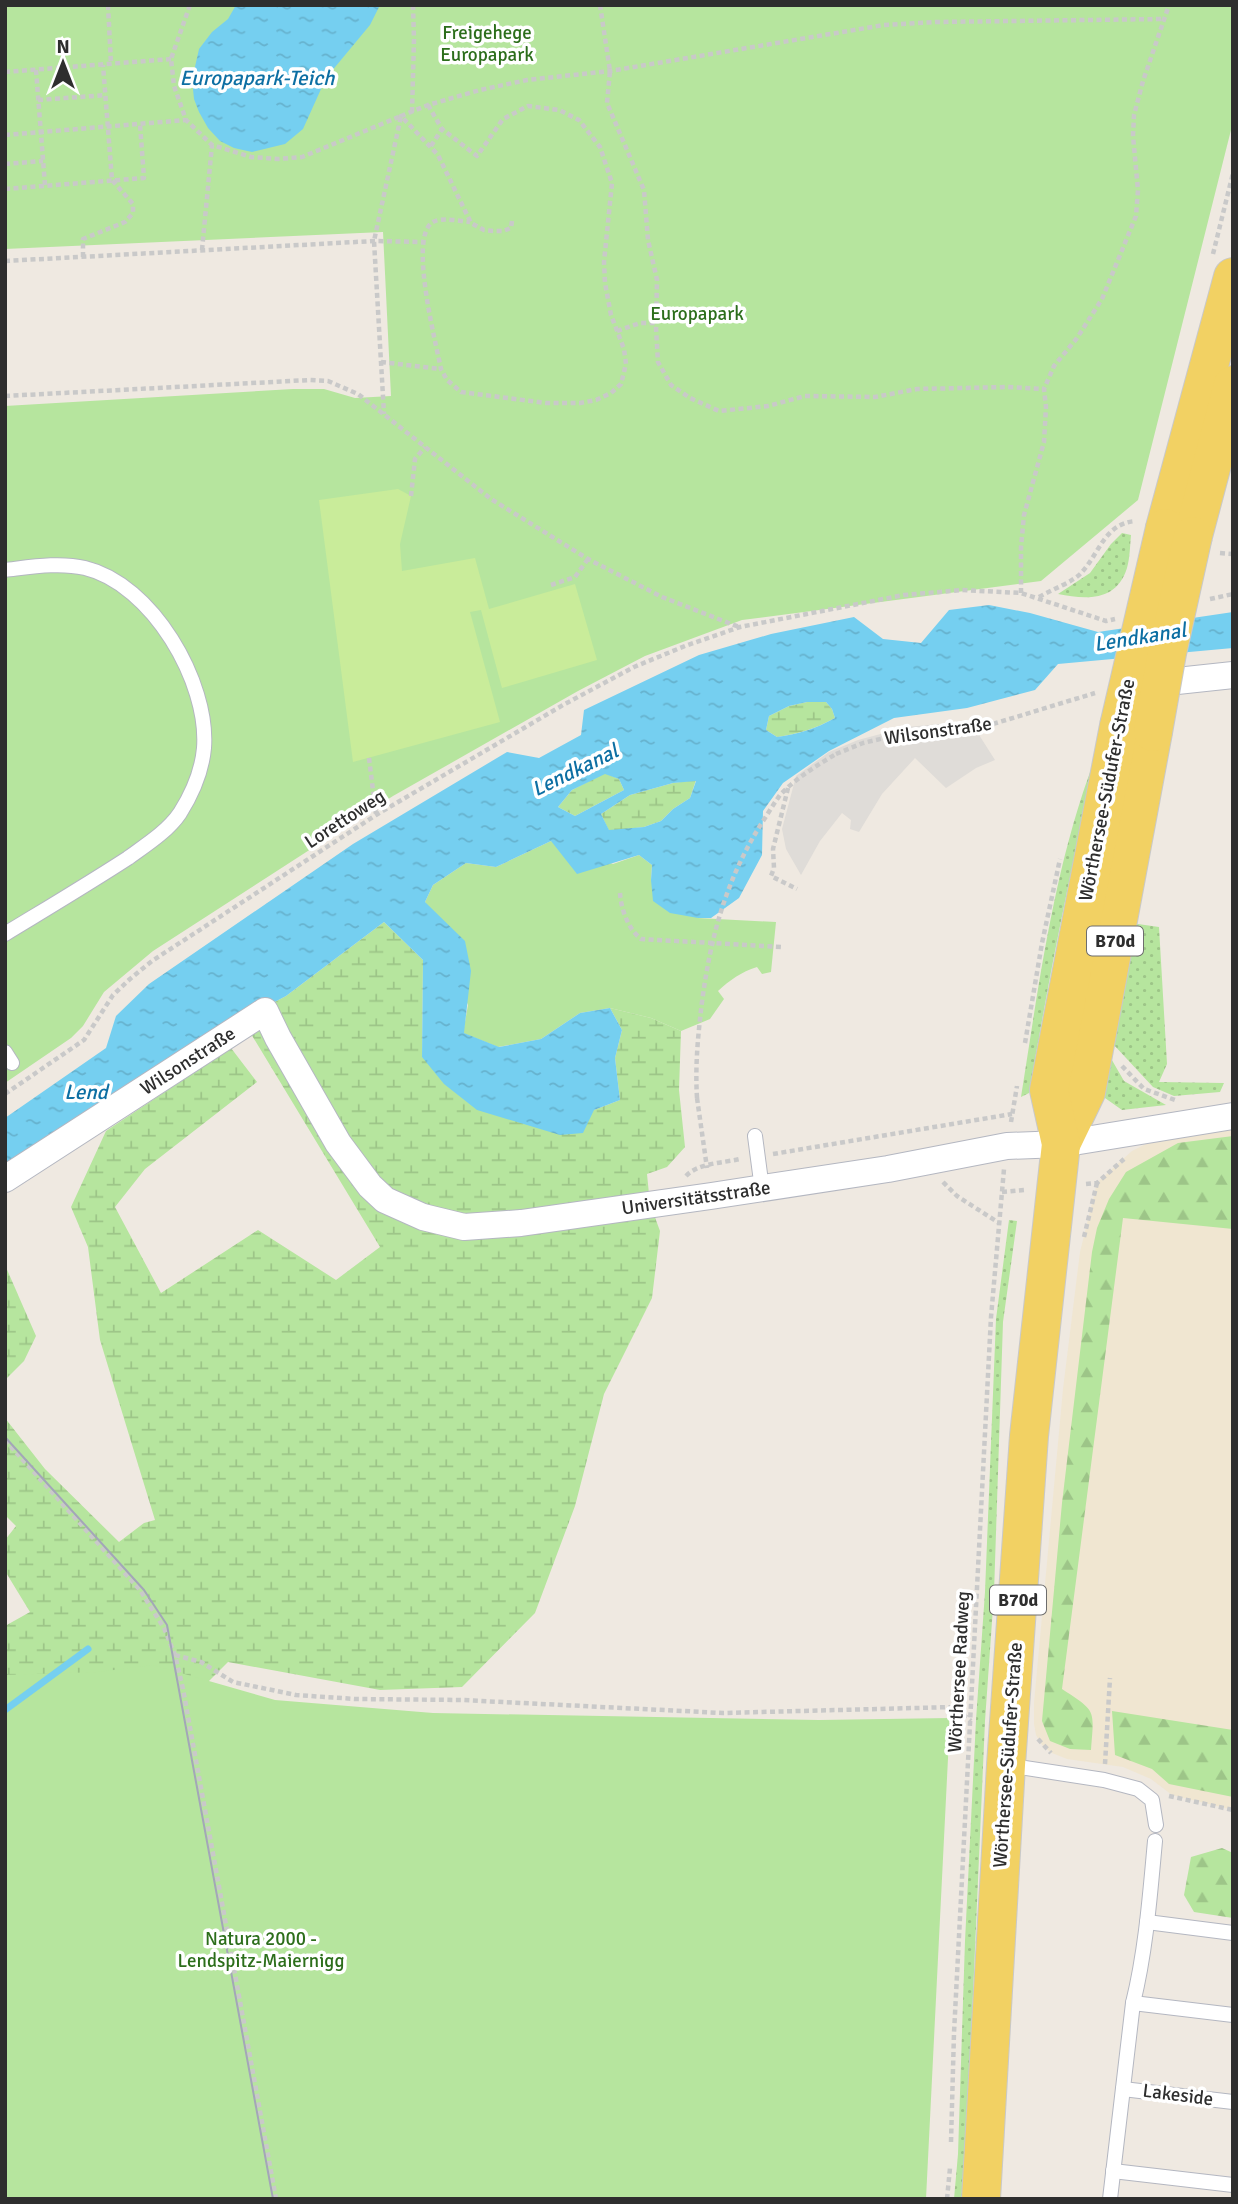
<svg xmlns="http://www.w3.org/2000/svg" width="1238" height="2204" viewBox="0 0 1238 2204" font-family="Signika,sans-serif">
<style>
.education{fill:#f0e6d1}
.grass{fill:url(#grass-dots)}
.forest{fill:url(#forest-firs)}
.wetland{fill:url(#wetland-marsh)}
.park{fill:#b6e59e}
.pitch{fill:#c9ec9a}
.plaza{fill:#dfdcd8}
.water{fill:url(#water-ripples);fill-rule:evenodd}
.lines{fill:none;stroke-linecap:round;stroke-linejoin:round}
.stream{stroke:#75cff0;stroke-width:7}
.lane-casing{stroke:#b4b7c1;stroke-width:16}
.street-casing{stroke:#b4b7c1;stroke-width:28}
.primary-casing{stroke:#c9c9c9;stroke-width:40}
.path{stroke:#c9c9c9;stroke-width:4.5;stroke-dasharray:5 3.5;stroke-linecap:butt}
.lane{stroke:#fff;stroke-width:14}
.street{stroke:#fff;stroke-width:26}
.primary{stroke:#f2d163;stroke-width:38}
.tram{stroke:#a3a6b8;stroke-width:2}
.primary-bridge-casing{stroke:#c9c9c9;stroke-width:40;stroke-linecap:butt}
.path-bridge{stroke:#c9c9c9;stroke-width:4.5;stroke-dasharray:5 3.5;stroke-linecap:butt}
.primary-bridge{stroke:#f2d163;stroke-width:38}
.labels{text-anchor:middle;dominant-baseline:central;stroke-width:7;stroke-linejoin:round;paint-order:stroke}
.shield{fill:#fff;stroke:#6d6d6d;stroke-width:2}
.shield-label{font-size:18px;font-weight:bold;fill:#2e2e2e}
.park-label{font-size:19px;fill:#2c6e1b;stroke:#fff}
.street-label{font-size:19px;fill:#2e2e2e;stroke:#fff}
.water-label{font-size:21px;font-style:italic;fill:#0d6fa3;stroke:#fff}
</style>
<defs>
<pattern id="grass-dots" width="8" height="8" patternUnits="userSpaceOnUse" patternTransform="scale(1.75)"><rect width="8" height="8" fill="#b6e59e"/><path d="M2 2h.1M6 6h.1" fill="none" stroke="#9dc588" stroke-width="1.8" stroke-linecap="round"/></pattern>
<pattern id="forest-firs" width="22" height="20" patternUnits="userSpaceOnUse" patternTransform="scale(1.75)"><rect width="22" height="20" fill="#b6e59e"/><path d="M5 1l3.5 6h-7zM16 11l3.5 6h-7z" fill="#9dc588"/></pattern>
<pattern id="wetland-marsh" width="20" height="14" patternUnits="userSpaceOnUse" patternTransform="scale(1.75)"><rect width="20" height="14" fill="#b6e59e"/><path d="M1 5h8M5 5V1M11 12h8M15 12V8" fill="none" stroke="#9dc588"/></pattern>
<pattern id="water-ripples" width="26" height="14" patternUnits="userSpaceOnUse" patternTransform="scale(1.75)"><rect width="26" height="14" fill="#75cff0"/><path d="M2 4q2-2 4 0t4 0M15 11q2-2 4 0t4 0" fill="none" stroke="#66b2ce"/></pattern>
</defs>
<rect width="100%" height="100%" fill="#efe9e1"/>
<path class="education" d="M1233,1116V1810L1172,1795L1151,1779L1123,1767L1067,1759L1052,1753L1042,1745L1036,1735L1034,1724V1703L1063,1389L1080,1252L1097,1183L1132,1151L1170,1132Z"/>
<g class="grass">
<path d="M1122,533L1131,535C1130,545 1130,558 1127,568C1117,601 1087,600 1058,594L1090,573L1111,544Z"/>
<path d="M1103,739C1072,855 1050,974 1029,1093L1021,1097C1040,978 1056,850 1103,739Z"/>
<path d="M1131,923L1159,927L1167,1064L1159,1082L1224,1083L1220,1092L1174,1096L1153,1087L1113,1044Z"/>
<path d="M1105,1048L1124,1081L1166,1105L1122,1110L1105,1098L1102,1076Z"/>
<path d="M1009,1220L1017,1221L1003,1322L994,1593L985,1721L966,2154L962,2199H954L958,2154L965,1941L976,1720L985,1592L996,1319Z"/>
</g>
<g class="forest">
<path d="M1233,1136V1229L1123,1218L1062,1689C1097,1712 1094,1709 1091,1750L1070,1749L1050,1741L1042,1721L1062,1503L1092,1252L1097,1228L1109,1199L1126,1172L1178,1143Z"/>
<path d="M1112,1711L1233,1730V1797L1169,1784L1152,1769L1115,1755Z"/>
<path d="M1222,1848L1233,1853V1918L1194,1912L1184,1895L1191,1857Z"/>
</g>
<g class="wetland">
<path d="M807,702H826L832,709L835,718C815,729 798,734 777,737L766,730L769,716L789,706Z"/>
<path d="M605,773L619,779L624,790L575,816L558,807L572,790Z"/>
<path d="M696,780L690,798L673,809L661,821L644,827L609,831L601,814L630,795L673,783Z"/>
<path d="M384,922L423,960L422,1057L594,1110L620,1100L615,1058L622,1030L610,1008L651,1018L681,1031L679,1090L685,1147L667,1167L647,1174L650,1204L660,1231L652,1298L604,1394L575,1506L535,1613L462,1687L380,1690L228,1662L209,1681L5,1757V1626L30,1612L5,1571V1540L16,1526L5,1515V1418L45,1469L119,1542L144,1523L155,1520L100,1340L88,1247L71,1207L106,1131L231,1048L257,1082L145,1169L115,1207L161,1293L258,1230L336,1280L380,1247L242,1019L286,996Z"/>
<path d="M5,1265L36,1336L24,1361L5,1380Z"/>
</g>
<g class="park">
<path d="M5,5H1233V122L1138,500L1041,581L742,620L645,656L578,691L393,796L153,951L104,992L83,1026L71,1038L5,1083V406L293,389H324L355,398L391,396L383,232L5,249Z"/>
<path d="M551,841L613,864L639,855L652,865L651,880L698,918L776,922L771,972L762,974L757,967C741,972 730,980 718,991L724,999L710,1019L681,1031L651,1018L610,1008L580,1013L541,1039L498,1047L463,1033L468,1005L425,902L433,885L466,863L496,867Z"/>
<path d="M153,1665L275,1700L433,1713L819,1720L950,1718L926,2199H5V1675L98,1672Z"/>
</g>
<path class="pitch" d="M398,489L411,496L400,544L402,571L475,558L489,609L575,584L597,660L502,688L481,610L470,612L500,722L353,762L319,500Z"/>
<path class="plaza" d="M951,723L974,727L995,760L976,768L946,788L915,758L882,794L859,832L850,829L851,820L842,813L820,841L801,875L786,849L782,829L796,776L829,752L858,740L907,727Z"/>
<g class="water">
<path d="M236,5H380L370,25L326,78L303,129L285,144L252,152L234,148L220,141L208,128L199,112L194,99L192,80L199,49L212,32L228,19Z"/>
<path d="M989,605L1030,613L1098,632L1233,612V648L1058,664L1035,690L967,708L894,718L829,751L783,783L763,811L762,855L739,898L711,918H698L670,913L653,901L651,880L652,865L639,855L577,874L551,841L496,867L466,863L433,885L425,902L465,941L471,971L464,1033L499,1047L541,1039L580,1013L610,1008L622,1030L615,1058L620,1100L594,1110L583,1133L560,1135L477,1110L444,1084L422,1057L423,960L384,922L286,996L242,1019L5,1171V1118L106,1048L116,1016L149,984L353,844L507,752L539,758L581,735L584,710L699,655L771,634L854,617L883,639L921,643L949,610ZM807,702H826L832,709L835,718C815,729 799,734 777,737L766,730L769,716L789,706ZM605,774L619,779L624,790L575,816L558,807L572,790ZM696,781L690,798L673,809L661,821L644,827L609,830L601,814L630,795L673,783Z"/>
</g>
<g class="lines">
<path class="stream" d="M5,1710L88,1649"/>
<defs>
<g id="lane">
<path d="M5,570C31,567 59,562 85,568C152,584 209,682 204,748C202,770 192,794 180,813C168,831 146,845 128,858C88,884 46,909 5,934"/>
<path d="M5,1052L12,1063"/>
<path d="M755,1136L762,1189"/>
<path d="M1006,1765L1104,1780L1138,1789L1152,1800L1156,1825"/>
<path d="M1147,1922L1233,1933"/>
<path d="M1133,2003L1233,2015"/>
<path d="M1123,2089L1233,2102"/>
<path d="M1113,2171L1233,2185"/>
<path d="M1110,2199L1133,2003C1146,1950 1150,1895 1155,1841"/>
</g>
<g id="street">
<path d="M1149,684L1233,675"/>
<path d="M5,1179L265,1011L278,1038L338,1143L370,1186L385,1200L423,1217L464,1227L521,1223L711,1196L888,1169L1007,1146L1061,1144L1233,1116"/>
</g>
<g id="primary">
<path d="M1165,528L1233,277"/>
<path d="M1193,536L1233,385"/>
<path d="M1061,1144L1086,1092L1153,732"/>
<path d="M981,2199L1006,1765L1029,1436L1061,1144L1049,1090L1119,726"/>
</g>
</defs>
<use href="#lane" class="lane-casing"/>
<use href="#street" class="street-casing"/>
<use href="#primary" class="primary-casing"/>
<g class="path">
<path d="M108,5L111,64"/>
<path d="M190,5L171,59L174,86L186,120L212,145L251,157L278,159L302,157L401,116L374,241L384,414"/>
<path d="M600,5L610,71L607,103L644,190L648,240L657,280L656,328L658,362L671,385L690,398L719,411L768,406L805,396L875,397L917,389L1008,387L1044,389"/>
<path d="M36,70L45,185"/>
<path d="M5,72L171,59"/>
<path d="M38,100L106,95"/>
<path d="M428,105L442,129L477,156L503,119L528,106L559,110L579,120L600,147L612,183L604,262L605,283L611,315L624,349L626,364L621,384L611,393L596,400L580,403H546L461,392L447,380L441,369C436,343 408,236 433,222C443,217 459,221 470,222"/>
<path d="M412,112L414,40L413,5"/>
<path d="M5,135L186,120"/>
<path d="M431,146L442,129"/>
<path d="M5,164L43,161"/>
<path d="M5,189L144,178L140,124"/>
<path d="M512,221L511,228L503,231H493L484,230L471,223L438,155L401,116L428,105L480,90L527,80L610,71L884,25L936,22L1163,19"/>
<path d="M202,250L212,145"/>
<path d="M1213,254L1233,173"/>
<path d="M83,257V239L125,222L133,213V204L112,180L103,65"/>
<path d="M5,261L374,241L423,242"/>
<path d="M617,331L640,323H656"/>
<path d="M381,362L441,369"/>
<path d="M5,396L310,380L328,381L358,394L491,499L588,559L662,597L739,627"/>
<path d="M411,496L415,459L425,447"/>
<path d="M1220,553L1233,554"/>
<path d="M551,585L575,577L588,559"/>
<path d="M1021,593V547L1024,515L1044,442L1046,407L1044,389L1054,366L1077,338L1102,299L1136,216L1138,190L1133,136L1134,115L1143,81L1169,5"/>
<path d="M1039,597C1051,590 1075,581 1082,572C1100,552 1105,523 1136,521"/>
<path d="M1210,599L1233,594"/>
<path d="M836,754L863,743L933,727H983L1095,693"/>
<path d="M369,758L376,815"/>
<path d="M788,788L773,849L774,868L771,876L797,889"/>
<path d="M620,893C621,909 628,929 641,939L782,947"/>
<path d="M1025,1043L1042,943L1060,859"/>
<path d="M1122,1066L1144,1089L1175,1100"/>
<path d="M5,1094L84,1040L113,995L130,979L152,961L376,815L563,705L634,667L685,646L740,627L904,595L962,590L1021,593L1106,621L1115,619"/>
<path d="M697,1098L707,1168"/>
<path d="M1011,1122L1017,1086"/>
<path d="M773,1154L1012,1114"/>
<path d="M686,1176C698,1163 723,1163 740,1159"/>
<path d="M943,1182L957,1196L999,1223"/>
<path d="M1086,1184L1097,1183L1124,1159"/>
<path d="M1002,1192L1025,1190"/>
<path d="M1084,1237L1097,1183"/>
<path d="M5,1440L140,1590L164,1628L175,1655L183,1689L276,2199"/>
<path d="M175,1655L201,1662L233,1682L296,1695L355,1699L462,1700L723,1713L954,1707L971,1721"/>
<path d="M1038,1739L1051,1753"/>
<path d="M1105,1764L1110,1678"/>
<path d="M1169,1796L1233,1810"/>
<path d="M951,2142L954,2033L991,1317L1004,1169"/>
<path d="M947,2199L950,2168"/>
</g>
<use href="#lane" class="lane"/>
<use href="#street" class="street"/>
<use href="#primary" class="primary"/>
<path class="tram" d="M5,1437L144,1590L167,1625L273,2199"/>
<defs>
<g id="primary-bridge">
<path d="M1119,726L1165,528"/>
<path d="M1153,732L1167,653L1193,536"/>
</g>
</defs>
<use href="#primary-bridge" class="primary-bridge-casing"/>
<path class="path-bridge" d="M697,1098C695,1065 698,1035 702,1002C711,934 727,876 765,818C770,810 775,802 780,795C796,778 816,766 836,754"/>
<use href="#primary-bridge" class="primary-bridge"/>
</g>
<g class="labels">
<g class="shield">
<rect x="1087" y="926.5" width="56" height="29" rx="5"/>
<rect x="990" y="1585.5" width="56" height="29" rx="5"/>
</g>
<g class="shield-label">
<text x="1115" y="941">B70d</text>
<text x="1018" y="1600">B70d</text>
</g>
<g class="park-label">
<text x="487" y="33">Freigehege<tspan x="487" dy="22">Europapark</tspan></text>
<text x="697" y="314">Europapark</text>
<text x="261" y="1939">Natura 2000 -<tspan x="261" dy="22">Lendspitz-Maiernigg</tspan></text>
</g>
<g class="street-label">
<text transform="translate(938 731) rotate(-8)">Wilsonstraße</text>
<text transform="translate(1107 790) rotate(-79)">Wörthersee-Südufer-Straße</text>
<text transform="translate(345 819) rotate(-33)">Lorettoweg</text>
<text transform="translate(188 1061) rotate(-33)">Wilsonstraße</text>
<text transform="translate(696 1198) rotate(-8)">Universitätsstraße</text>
<text transform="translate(959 1672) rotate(-87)">Wörthersee Radweg</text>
<text transform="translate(1008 1755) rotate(-86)">Wörthersee-Südufer-Straße</text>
<text transform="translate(1178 2095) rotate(7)">Lakeside</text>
</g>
<g class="water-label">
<text x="257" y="78">Europapark-Teich</text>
<text transform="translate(1140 637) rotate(-9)">Lendkanal</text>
<text transform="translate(575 770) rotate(-26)">Lendkanal</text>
<text x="86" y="1092">Lend</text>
</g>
</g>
<rect width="1238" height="2204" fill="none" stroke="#2e2e2e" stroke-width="14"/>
<g transform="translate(63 63)" stroke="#ffffff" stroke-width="5" paint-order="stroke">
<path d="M0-5L12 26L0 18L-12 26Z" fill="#2e2e2e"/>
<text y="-10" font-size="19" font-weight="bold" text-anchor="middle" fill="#2e2e2e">N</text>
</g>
</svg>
